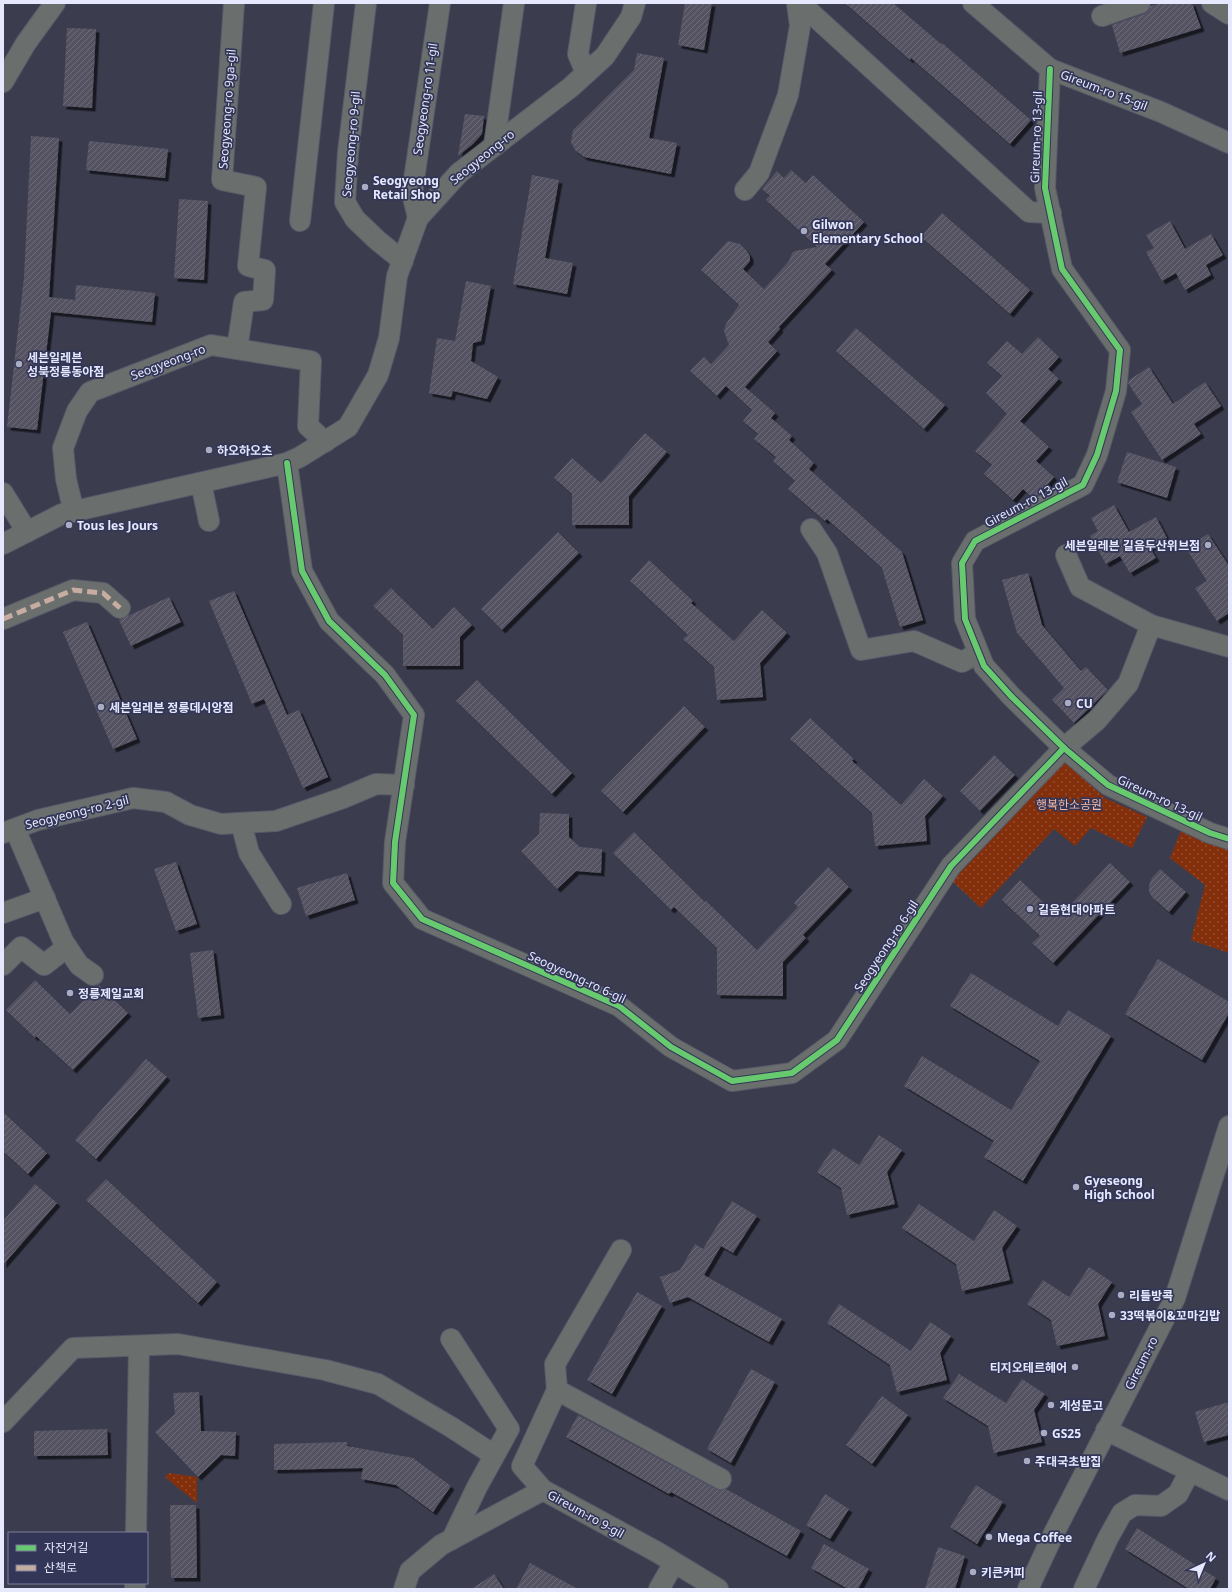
<svg xmlns="http://www.w3.org/2000/svg" width="1232" height="1592" viewBox="0 0 1232 1592" font-family="'Noto Sans','Noto Sans KR',sans-serif">
<style>
.park{fill:url(#park-dots)}
.building{fill:url(#building-hatch);filter:url(#shadow)}
.lines{fill:none;stroke-linecap:round;stroke-linejoin:round}
.minor-casing{stroke:#585a69;stroke-width:22}
.minor{stroke:#6a6f6e;stroke-width:20}
.quiet{stroke:#c7aca2;stroke-width:5;stroke-dasharray:10 5;stroke-linecap:butt}
.cycleway-casing{stroke:#333657;stroke-width:8}
.cycleway{stroke:#67ca6e;stroke-width:6}
.poi-dot{fill:#aaadc1;stroke:#333657;stroke-width:1.5}
.labels{text-anchor:middle;dominant-baseline:central;stroke-width:3.5;stroke-linejoin:round;paint-order:stroke}
.street-label{font-size:12px;fill:#e6e9fe;stroke:#333657}
.poi-label{font-size:12px;font-weight:bold;fill:#e6e9fe;stroke:#333657;text-anchor:start}
.park-label{font-size:12px;fill:#f6b9a5;stroke:#333657}
</style>
<defs>
<pattern id="park-dots" width="8" height="8" patternUnits="userSpaceOnUse"><rect width="8" height="8" fill="#842f0c"/><path d="M2 2h.1M6 6h.1" fill="none" stroke="#954d30" stroke-width="1.8" stroke-linecap="round"/></pattern>
<pattern id="building-hatch" width="6" height="6" patternUnits="userSpaceOnUse"><rect width="6" height="6" fill="#555362"/><path d="M-1 1l2-2M0 6l6-6M5 7l2-2" fill="none" stroke="#6d6c7a"/></pattern>
<filter id="shadow"><feDropShadow dx="3.5" dy="3.5" stdDeviation="0" flood-color="#0009"/></filter>
</defs>
<rect width="100%" height="100%" fill="#3b3d4f"/>
<g class="park">
<path d="M1065,762L1105,798L1147,817L1132,848L1091,828L1075,846L1054,829L981,908L952,881Z"/>
<path d="M1181,831L1229,848V953L1191,940L1205,885L1170,858Z"/>
<path d="M169,1473L197,1477V1503L165,1477Z"/>
</g>
<g class="building">
<path d="M685,3H712L704,50L678,45Z"/>
<path d="M845,3H893L941,44L942,43L1031,120L1010,144L911,58L910,60Z"/>
<path d="M1160,3H1192L1201,28L1120,53L1112,25L1144,14L1148,11L1151,6Z"/>
<path d="M67,28L96,29L92,108L63,106Z"/>
<path d="M637,53L664,58L649,138L677,143L671,174L584,157L575,150L571,142L573,130L634,70Z"/>
<path d="M465,114L484,116L482,134L473,144L458,156Z"/>
<path d="M31,136L59,138L49,297L75,300L76,285L155,293L152,322L51,312L37,430L7,427L24,277Z"/>
<path d="M89,141L168,149L165,178L86,170Z"/>
<path d="M791,170L806,183L813,175L864,222L825,264L832,270L779,327L780,329L768,342L777,351L745,387L775,413L771,418L792,436L789,440L814,463L809,469L902,552L923,620L900,627L882,568L827,519L825,521L788,489L795,481L773,461L776,457L754,439L758,434L743,421L752,410L726,386L717,396L690,371L704,357L711,364L729,345L724,331L726,324L739,305L701,270L728,241L740,244L746,250L750,256V261L743,269L764,289L789,261L792,253L795,251L817,247L766,200L770,196L762,189L777,171L784,178Z"/>
<path d="M532,175L559,180L545,258L573,263L567,294L513,284Z"/>
<path d="M179,199L208,201L204,280L174,278Z"/>
<path d="M942,213L1030,290L1010,314L921,237Z"/>
<path d="M1170,221L1185,249L1211,234L1223,255L1206,265L1211,275L1185,290L1176,273L1162,281L1146,252L1154,248L1146,235Z"/>
<path d="M466,281L491,286L481,341L473,343L471,361L498,377L487,399L453,391L451,397L429,393L437,338L455,341Z"/>
<path d="M856,328L945,405L924,429L836,351Z"/>
<path d="M1038,337L1059,357L1048,369L1059,379L1020,421L1049,447L1036,461L1054,477L1039,495L1033,498L1023,489L1013,500L984,474L992,465L975,451L1007,414L986,393L1002,376L987,363L1007,341L1022,354Z"/>
<path d="M1149,367L1173,404L1205,382L1221,406L1194,424L1201,434L1162,460L1131,412L1142,404L1128,383L1129,380Z"/>
<path d="M645,433L667,452L629,496V525H572V494L554,478L572,458L601,483Z"/>
<path d="M1127,452L1176,467L1167,498L1117,482Z"/>
<path d="M1114,505L1129,532L1156,517L1167,538L1150,548L1156,558L1130,573L1120,556L1106,564L1090,536L1098,531L1091,518Z"/>
<path d="M558,532L579,553L502,630L481,609Z"/>
<path d="M1208,534L1229,566V613L1217,621L1195,588L1207,581L1186,548Z"/>
<path d="M649,560L693,601L691,603L734,641L762,610L787,633L760,663L763,697L717,700L714,667L683,639L688,635L630,581Z"/>
<path d="M1028,573L1042,625L1081,671L1086,667L1108,690L1074,723L1052,700L1064,688L1017,633L1002,580Z"/>
<path d="M391,588L433,629L454,607L472,625L460,637V666H403V635L373,606Z"/>
<path d="M234,591L287,715L299,710L328,777L303,788L264,699L252,704L209,601Z"/>
<path d="M169,597L181,622L131,646L119,620Z"/>
<path d="M87,622L137,739L113,749L63,632Z"/>
<path d="M477,680L572,773L552,794L456,701Z"/>
<path d="M684,706L705,727L623,812L601,791Z"/>
<path d="M810,718L854,759L852,761L901,805L924,779L943,796L925,816L927,841L875,846L872,813L790,739Z"/>
<path d="M994,755L1015,775L980,811L960,791Z"/>
<path d="M540,813L569,814V837L580,847L602,849L601,873L576,871L557,889L521,851L539,834Z"/>
<path d="M634,832L705,902L706,901L757,950L798,907L794,903L828,867L849,887L803,935L806,938L783,962V996L717,995V948L674,907L671,910L613,853Z"/>
<path d="M176,862L197,924L176,931L154,869Z"/>
<path d="M1110,863L1130,882L1053,963L1032,943L1040,936L1002,900L1020,880L1059,917Z"/>
<path d="M1160,869L1186,892L1169,912L1153,898L1149,892V885L1152,878Z"/>
<path d="M347,873L355,900L306,916L297,888Z"/>
<path d="M213,950L221,1015L198,1018L190,953Z"/>
<path d="M1158,959L1229,1002V1013L1202,1060L1125,1014Z"/>
<path d="M971,973L1058,1026L1068,1010L1111,1036L1023,1181L984,1157L994,1141L904,1086L922,1056L1011,1110L1040,1061L950,1006Z"/>
<path d="M35,980L70,1014L99,985L128,1013L73,1070L36,1036L35,1038L6,1010Z"/>
<path d="M146,1059L167,1077L96,1159L75,1140Z"/>
<path d="M3,1112L47,1153L28,1174L3,1151Z"/>
<path d="M879,1135L902,1150L887,1172L895,1204L847,1215L841,1188L817,1172L833,1148L859,1165Z"/>
<path d="M106,1179L217,1282L198,1303L86,1200Z"/>
<path d="M35,1184L57,1203L3,1265V1221Z"/>
<path d="M732,1201L757,1216L733,1253L721,1246L704,1275L782,1319L769,1342L688,1297L670,1303L660,1277L680,1270L695,1244L703,1249Z"/>
<path d="M919,1204L974,1241L994,1210L1017,1226L1002,1248L1010,1280L962,1291L956,1264L902,1228Z"/>
<path d="M1089,1267L1112,1282L1098,1304L1105,1336L1057,1346L1051,1320L1027,1304L1043,1280L1069,1297Z"/>
<path d="M637,1292L662,1306L612,1394L587,1380Z"/>
<path d="M839,1304L911,1351L930,1322L951,1336L940,1353L947,1380L897,1392L890,1365L827,1323Z"/>
<path d="M751,1369L775,1382L731,1463L707,1449Z"/>
<path d="M959,1374L1006,1403L1022,1379L1045,1394L1034,1410L1042,1442L994,1453L988,1426L943,1398Z"/>
<path d="M199,1392L201,1431L236,1432L235,1456L221,1455L198,1477L155,1432L175,1414L173,1393Z"/>
<path d="M882,1396L908,1415L872,1464L846,1445Z"/>
<path d="M1229,1402V1435L1204,1442L1195,1412Z"/>
<path d="M578,1415L716,1489L721,1490L726,1489L801,1531L787,1556L671,1492L669,1494L566,1437Z"/>
<path d="M107,1429L108,1455L34,1456V1431Z"/>
<path d="M347,1442V1446L413,1458L451,1486L433,1512L396,1485L361,1479L363,1468L274,1470V1444Z"/>
<path d="M976,1485L1003,1502L977,1544L950,1527Z"/>
<path d="M825,1494L849,1509L830,1539L806,1525Z"/>
<path d="M170,1505H196L197,1578H171Z"/>
<path d="M1137,1528L1216,1578L1210,1589H1189L1125,1549Z"/>
<path d="M824,1544L869,1569L858,1589H848L811,1568Z"/>
<path d="M938,1547L965,1556L955,1589H925Z"/>
<path d="M530,1563L578,1589H516Z"/>
<path d="M494,1574L504,1589H471Z"/>
</g>
<g class="lines">
<defs>
<g id="minor">
<path d="M234,3L222,180L256,187L248,266L265,270L263,300L244,302L237,349"/>
<path d="M366,3L348,152L345,202L355,219L377,240L403,261"/>
<path d="M586,3L578,54L586,73"/>
<path d="M800,3L1029,212L1051,213"/>
<path d="M973,3L1050,69L1161,112L1229,143"/>
<path d="M1212,3L1229,14"/>
<path d="M1102,16L1140,3"/>
<path d="M1050,69L1045,188L1062,269L1120,350L1116,391L1097,455L1083,485L975,541L962,563L965,619L984,666L1011,696L1064,748L1108,785L1210,833L1229,839"/>
<path d="M3,82L26,43L55,3"/>
<path d="M494,146L514,3"/>
<path d="M745,190L759,173L788,95L800,26L797,3"/>
<path d="M418,218L412,193L440,3"/>
<path d="M300,221L324,3"/>
<path d="M287,463L302,571L329,621L385,675L414,715L395,842L393,883L422,919L619,1006L671,1047L732,1081L792,1073L837,1040L951,866L1064,748L1097,720L1128,684L1151,625"/>
<path d="M201,483L209,521"/>
<path d="M3,493L27,532"/>
<path d="M74,512L66,479L63,448L77,411L90,392L211,345L311,361L308,426L325,442"/>
<path d="M811,529L827,553L861,650L914,641L962,662L978,653"/>
<path d="M3,544L62,514L287,463L300,457L348,427L378,375L389,338L397,276L418,218L459,173L571,87L605,56L631,17L635,3"/>
<path d="M1066,555L1080,587L1151,625L1229,647"/>
<path d="M3,619L73,590L103,593L120,608"/>
<path d="M241,823L249,853L281,904"/>
<path d="M15,829L63,941L79,965L93,975"/>
<path d="M3,833L38,820L133,798L166,802L190,815L221,824L276,821L343,798L376,784L404,785"/>
<path d="M3,913L45,898"/>
<path d="M3,965L21,947L44,965L67,947"/>
<path d="M451,1339L509,1429L477,1487L452,1539"/>
<path d="M557,1390L721,1479"/>
<path d="M3,1422L73,1348L178,1344L325,1370L378,1384L451,1427L494,1455"/>
<path d="M1106,1430L1229,1490"/>
<path d="M543,1490L522,1466L557,1390L555,1364L621,1250"/>
<path d="M136,1533L139,1346"/>
<path d="M135,1589V1583"/>
<path d="M404,1589L410,1571L441,1545L543,1490L657,1552L718,1589"/>
<path d="M659,1589L674,1563"/>
<path d="M1028,1589L1054,1533L1175,1298L1229,1126"/>
<path d="M1084,1589L1108,1538L1122,1513L1135,1505L1161,1506L1178,1494L1190,1471"/>
</g>
</defs>
<use href="#minor" class="minor-casing"/>
<use href="#minor" class="minor"/>
<path class="quiet" d="M3,619L73,590L103,593L120,608"/>
<defs>
<g id="cycleway">
<path d="M1050,69L1045,188L1062,269L1120,350L1116,391L1097,455L1083,485L975,541L962,563L965,619L984,666L1011,696L1064,748L1108,785L1210,833L1229,839"/>
<path d="M287,463L302,571L329,621L385,675L414,715L395,842L393,883L422,919L619,1006L671,1047L732,1081L792,1073L837,1040L951,866L1064,748"/>
</g>
</defs>
<use href="#cycleway" class="cycleway-casing"/>
<use href="#cycleway" class="cycleway"/>
</g>
<g class="poi-dot">
<circle cx="365" cy="187" r="4"/>
<circle cx="804" cy="231" r="4"/>
<circle cx="19" cy="364" r="4"/>
<circle cx="209" cy="450" r="4"/>
<circle cx="69" cy="525" r="4"/>
<circle cx="1208" cy="545" r="4"/>
<circle cx="1068" cy="703" r="4"/>
<circle cx="101" cy="707" r="4"/>
<circle cx="1030" cy="909" r="4"/>
<circle cx="70" cy="993" r="4"/>
<circle cx="1076" cy="1187" r="4"/>
<circle cx="1121" cy="1295" r="4"/>
<circle cx="1112" cy="1315" r="4"/>
<circle cx="1075" cy="1367" r="4"/>
<circle cx="1051" cy="1405" r="4"/>
<circle cx="1044" cy="1433" r="4"/>
<circle cx="1027" cy="1461" r="4"/>
<circle cx="989" cy="1537" r="4"/>
<circle cx="973" cy="1572" r="4"/>
</g>
<g class="labels">
<g class="street-label">
<text transform="translate(1104 90) rotate(21)">Gireum-ro 15-gil</text>
<text transform="translate(425 99) rotate(-82)">Seogyeong-ro 11-gil</text>
<text transform="translate(227 109) rotate(-86)">Seogyeong-ro 9ga-gil</text>
<text transform="translate(1036 137) rotate(-88)">Gireum-ro 13-gil</text>
<text transform="translate(351 144) rotate(-85)">Seogyeong-ro 9-gil</text>
<text transform="translate(482 157) rotate(-39)">Seogyeong-ro</text>
<text transform="translate(168 362) rotate(-21)">Seogyeong-ro</text>
<text transform="translate(1026 502) rotate(-28)">Gireum-ro 13-gil</text>
<text transform="translate(1160 798) rotate(25)">Gireum-ro 13-gil</text>
<text transform="translate(77 812) rotate(-14)">Seogyeong-ro 2-gil</text>
<text transform="translate(886 946) rotate(-57)">Seogyeong-ro 6-gil</text>
<text transform="translate(577 977) rotate(25)">Seogyeong-ro 6-gil</text>
<text transform="translate(1141 1363) rotate(-63)">Gireum-ro</text>
<text transform="translate(586 1514) rotate(29)">Gireum-ro 9-gil</text>
</g>
<g class="poi-label">
<text x="373" y="180">Seogyeong<tspan x="373" dy="14">Retail Shop</tspan></text>
<text x="812" y="224">Gilwon<tspan x="812" dy="14">Elementary School</tspan></text>
<text x="27" y="357">세븐일레븐<tspan x="27" dy="14">성북정릉동아점</tspan></text>
<text x="217" y="450">하오하오츠</text>
<text x="77" y="525">Tous les Jours</text>
<text x="1200" y="545" text-anchor="end">세븐일레븐 길음두산위브점</text>
<text x="1076" y="703">CU</text>
<text x="109" y="707">세븐일레븐 정릉데시앙점</text>
<text x="1038" y="909">길음현대아파트</text>
<text x="78" y="993">정릉제일교회</text>
<text x="1084" y="1180">Gyeseong<tspan x="1084" dy="14">High School</tspan></text>
<text x="1129" y="1295">리틀방콕</text>
<text x="1120" y="1315">33떡볶이&amp;꼬마김밥</text>
<text x="1067" y="1367" text-anchor="end">티지오테르헤어</text>
<text x="1059" y="1405">계성문고</text>
<text x="1052" y="1433">GS25</text>
<text x="1035" y="1461">주대국초밥집</text>
<text x="997" y="1537">Mega Coffee</text>
<text x="981" y="1572">키큰커피</text>
</g>
<g class="park-label">
<text x="1069" y="804">행복한소공원</text>
</g>
</g>
<rect width="1232" height="1592" fill="none" stroke="#e6e9fe" stroke-width="8"/>
<rect x="8" y="1532" width="140" height="52" fill="#333657" stroke="#7b7e9a"/>
<rect x="16" y="1545" width="20" height="6" fill="#67ca6e" stroke="#7b7e9a"/>
<text x="44" y="1552" font-size="12" fill="#e6e9fe">자전거길</text>
<rect x="16" y="1565" width="20" height="6" fill="#c7aca2" stroke="#7b7e9a"/>
<text x="44" y="1572" font-size="12" fill="#e6e9fe">산책로</text>
<g transform="translate(1204 1564) rotate(44)" stroke="#333657" stroke-width="3" paint-order="stroke">
<path d="M0-3L7 15L0 10L-7 15Z" fill="#e6e9fe"/>
<text y="-6" font-size="11" font-weight="bold" text-anchor="middle" fill="#e6e9fe">N</text>
</g>
</svg>
